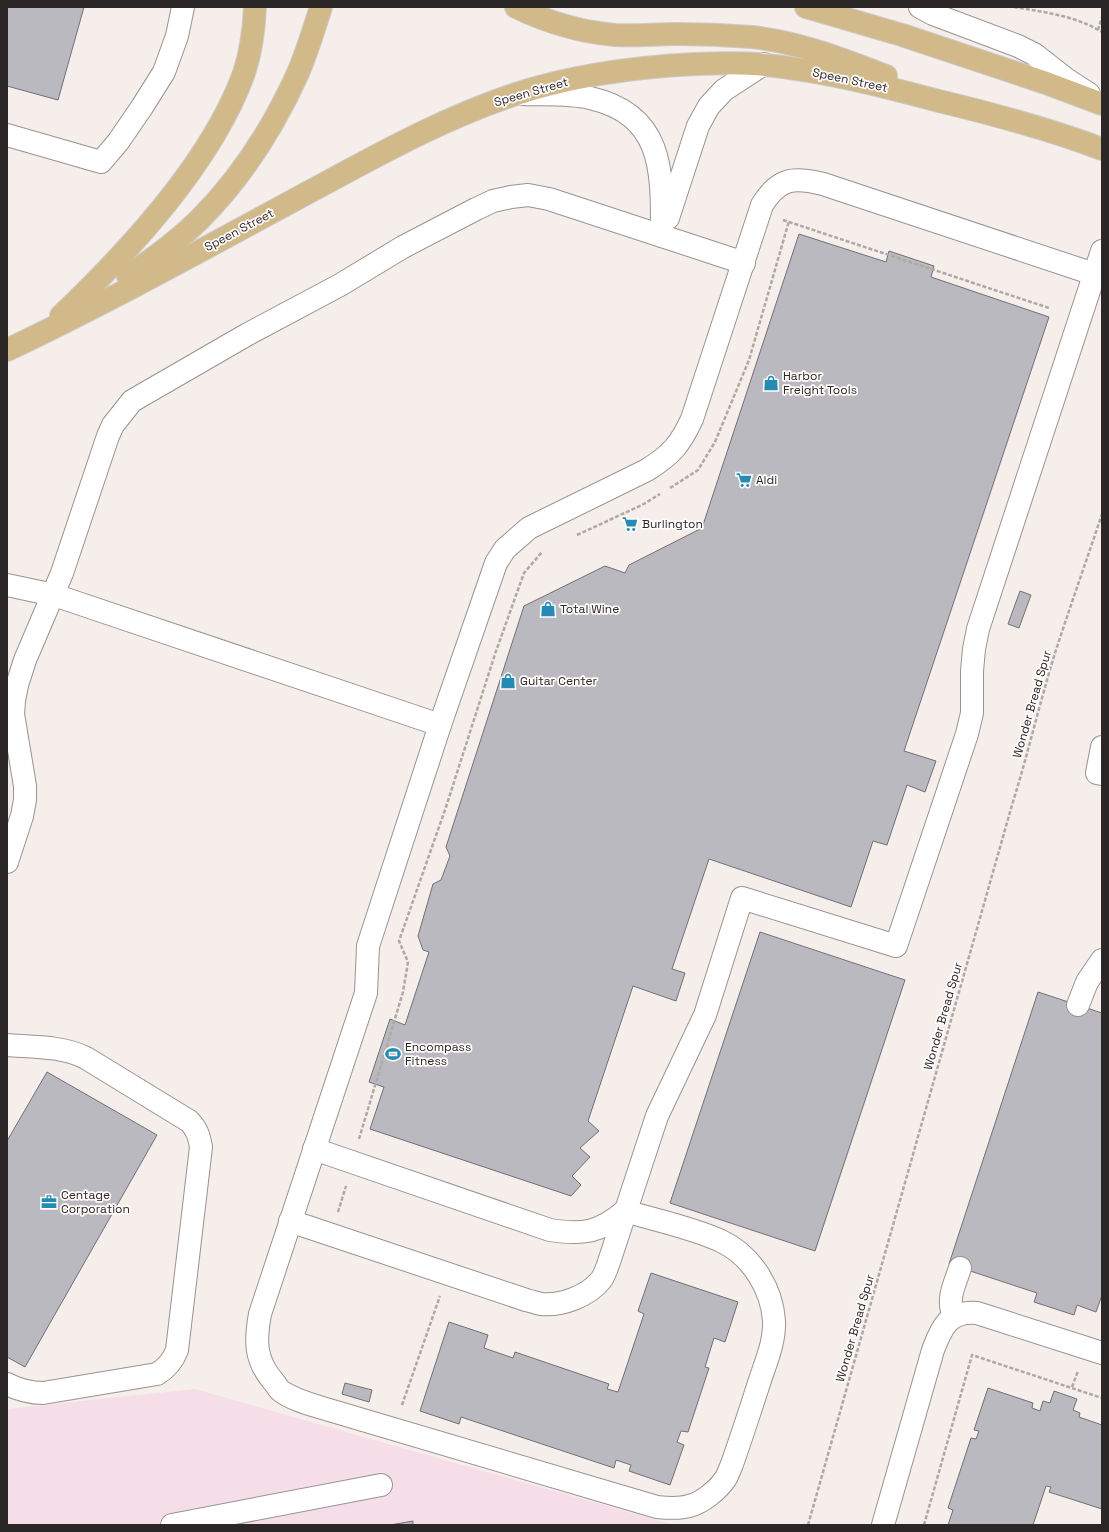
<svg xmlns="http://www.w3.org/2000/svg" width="1109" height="1532" viewBox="0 0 1109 1532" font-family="'Space Grotesk',sans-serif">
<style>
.industrial{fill:#f6dee9}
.building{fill:#bab9bf;stroke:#717076}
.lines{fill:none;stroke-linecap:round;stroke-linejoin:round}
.minor-casing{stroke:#999391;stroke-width:24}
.major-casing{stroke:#cccbcb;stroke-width:24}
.path{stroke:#aea9a6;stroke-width:2.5;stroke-dasharray:4 2;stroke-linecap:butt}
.minor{stroke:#fff;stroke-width:22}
.major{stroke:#d1b989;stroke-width:22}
.labels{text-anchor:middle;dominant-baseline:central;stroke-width:3.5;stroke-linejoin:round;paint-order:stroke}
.street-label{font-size:12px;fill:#2a2726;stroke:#fffcfb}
.poi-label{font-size:12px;fill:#2a2726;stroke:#fffcfb;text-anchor:start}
</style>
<rect width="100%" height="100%" fill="#f5eeeb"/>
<path class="industrial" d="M195,1389L674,1525H7V1409Z"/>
<g class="building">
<path d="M7,7H84L58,100L7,86Z"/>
<path d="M799,234L886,262L889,251L934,266L931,277L1049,317L904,751L936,761L925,792L907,785L887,845L873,841L851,907L709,859L672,969L685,973L676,1001L633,986L588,1121L599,1131L580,1148L590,1157L572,1176L581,1185L571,1196L370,1129L384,1087L369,1082L390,1019L405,1025L429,952L423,950L418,936L433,884L441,880L450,856L446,847L524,606L605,566L625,573L629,565L702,528Z"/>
<path d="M1020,591L1031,595L1019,628L1008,624Z"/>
<path d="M760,932L905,980L815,1251L670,1203Z"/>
<path d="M1038,992L1102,1013V1295L1096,1312L1077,1305L1074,1315L1034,1302L1037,1293L949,1264Z"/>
<path d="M47,1072L157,1135L25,1367L7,1357V1141Z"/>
<path d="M651,1273L738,1302L725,1342L714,1338L705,1367L709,1368L688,1432L681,1431L677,1442L684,1445L670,1485L629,1471L631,1465L616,1460L614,1468L461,1417L459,1424L420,1411L449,1322L488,1335L484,1348L513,1358L515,1352L609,1384L607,1389L618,1392L644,1314L638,1311Z"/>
<path d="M345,1383L372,1390L369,1402L342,1394Z"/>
<path d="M988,1388L1033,1403L1032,1408L1040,1411L1043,1401L1050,1403L1054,1391L1077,1399L1073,1410L1080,1413L1079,1417L1102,1425V1509L1049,1492L1051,1487L1046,1486L1033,1525H948L953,1510L948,1508L971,1438L976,1439L979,1431L974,1430Z"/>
<path d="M413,1521V1525H390Z"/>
</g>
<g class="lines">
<defs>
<g id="minor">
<path d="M920,7L933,14L1018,46L1034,54L1066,79L1089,94"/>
<path d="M523,94C545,95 568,93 590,98C665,115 662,173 662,236"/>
<path d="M7,135L101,162L118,142L142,107L164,72L177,36L183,7"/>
<path d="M668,218L698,126L709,106L724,90L764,64"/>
<path d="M7,585L54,595L440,725"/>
<path d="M1102,747L1097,773L1102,774"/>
<path d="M7,862L22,816L25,800V786L13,714L14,701L17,685L25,660L62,573L108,436L113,425L132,401L248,334L340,285L403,247L476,209L493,201L511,197L528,195L549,199L744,263"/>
<path d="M1078,1005L1087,982L1102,960"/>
<path d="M7,1045C34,1047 62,1046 86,1058L189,1121C197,1129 199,1136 201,1147L177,1350C173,1361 167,1368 157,1374L43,1393C29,1393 19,1390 7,1384"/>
<path d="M314,1149L550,1230C583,1235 599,1233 625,1211"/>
<path d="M625,1211C655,1220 694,1228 721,1241C751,1255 772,1288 774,1321C775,1341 766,1362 760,1380C751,1408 742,1436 732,1464C730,1469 728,1474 726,1478C718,1490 702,1503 689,1506C679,1509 667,1508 657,1507L319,1407C306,1403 292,1399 281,1391C278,1389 276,1384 273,1381C255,1360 255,1341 260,1314L366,993L368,946L440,725L496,563L505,549L529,528L647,470C671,455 680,445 692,419L762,205C779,177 795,177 823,184L1094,274"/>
<path d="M290,1221L526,1300C531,1301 536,1303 541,1304C562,1306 588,1296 601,1280C604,1276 606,1270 608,1265L657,1116L705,1015L742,898L896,946L967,734L972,713V671L974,649L978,629L1102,251"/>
<path d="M954,1316C946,1299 955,1284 960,1268"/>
<path d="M172,1525L381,1485"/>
<path d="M883,1525L933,1350C942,1326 949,1311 977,1313L1102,1353"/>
</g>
<g id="major">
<path d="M516,7C547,22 580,32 615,35C635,36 656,34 676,34C701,34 727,35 752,37C799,42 842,59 886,76"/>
<path d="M806,7L902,35L1046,83L1102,104"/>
<path d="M128,276C153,259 178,241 200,219C241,178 274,126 298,73C307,52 314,29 321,7"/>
<path d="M61,316C129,251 212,162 244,73C251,52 254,29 255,7"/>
<path d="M7,350C110,301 209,246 309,192C376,156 443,118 516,94C574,75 635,67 696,64C719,63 743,62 766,65C825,71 882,86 939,101C993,114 1049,129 1102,149"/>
</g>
</defs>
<use href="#minor" class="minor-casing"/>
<use href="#major" class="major-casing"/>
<g class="path">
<path d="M1014,7C1044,12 1076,16 1102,32"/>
<path d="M1098,30L1102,17"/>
<path d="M783,220L1049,308"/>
<path d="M670,488L698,470L715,442L749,360L789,221"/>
<path d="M577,535L642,505L660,494"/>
<path d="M359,1139L403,992L408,962L399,941L446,807L495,654L524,573L542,552"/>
<path d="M338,1212L346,1186"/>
<path d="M1072,1387L1078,1371"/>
<path d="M402,1405L440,1296"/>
<path d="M808,1525L1012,805C1028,754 1040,701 1056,650C1071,604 1087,559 1102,514"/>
<path d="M924,1525L972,1355L1102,1398"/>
</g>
<use href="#minor" class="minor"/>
<use href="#major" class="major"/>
</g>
<defs>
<symbol id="shop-bare" viewBox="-9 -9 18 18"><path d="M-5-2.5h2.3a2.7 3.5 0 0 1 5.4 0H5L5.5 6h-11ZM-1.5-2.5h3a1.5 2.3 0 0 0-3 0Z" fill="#258bb4" stroke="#fffcfb" stroke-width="2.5" paint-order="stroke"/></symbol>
<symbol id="supermarket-bare" viewBox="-9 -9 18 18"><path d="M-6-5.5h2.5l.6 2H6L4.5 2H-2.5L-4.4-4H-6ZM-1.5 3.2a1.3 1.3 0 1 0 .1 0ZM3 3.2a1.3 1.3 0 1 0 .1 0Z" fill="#258bb4" stroke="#fffcfb" stroke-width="2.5" paint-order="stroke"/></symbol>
<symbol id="stadium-bare" viewBox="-9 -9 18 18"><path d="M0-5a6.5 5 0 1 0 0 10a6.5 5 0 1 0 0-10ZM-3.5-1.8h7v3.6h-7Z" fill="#258bb4" stroke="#fffcfb" stroke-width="2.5" paint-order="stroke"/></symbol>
<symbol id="office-bare" viewBox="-9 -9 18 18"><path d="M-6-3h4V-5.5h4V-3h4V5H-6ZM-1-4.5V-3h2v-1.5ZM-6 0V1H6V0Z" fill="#258bb4" stroke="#fffcfb" stroke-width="2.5" paint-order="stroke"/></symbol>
</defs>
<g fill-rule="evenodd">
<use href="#shop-bare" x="760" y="372" width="22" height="22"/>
<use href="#supermarket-bare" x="733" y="469" width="22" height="22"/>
<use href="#supermarket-bare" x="619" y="513" width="22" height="22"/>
<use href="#shop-bare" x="537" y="598" width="22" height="22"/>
<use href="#shop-bare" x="497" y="670" width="22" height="22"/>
<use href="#stadium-bare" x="382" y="1043" width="22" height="22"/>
<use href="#office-bare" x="38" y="1191" width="22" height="22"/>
</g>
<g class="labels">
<g class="street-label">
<text transform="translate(850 80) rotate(12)">Speen Street</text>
<text transform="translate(531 92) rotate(-16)">Speen Street</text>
<text transform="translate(239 230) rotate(-28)">Speen Street</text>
<text transform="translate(1032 704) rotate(-74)">Wonder Bread Spur</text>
<text transform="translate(943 1016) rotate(-74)">Wonder Bread Spur</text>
<text transform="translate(855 1328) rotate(-74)">Wonder Bread Spur</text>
</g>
<g class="poi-label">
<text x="783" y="376">Harbor<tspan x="783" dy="14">Freight Tools</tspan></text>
<text x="756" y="480">Aldi</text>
<text x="642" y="524">Burlington</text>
<text x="560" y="609">Total Wine</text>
<text x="520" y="681">Guitar Center</text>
<text x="405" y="1047">Encompass<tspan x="405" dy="14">Fitness</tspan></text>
<text x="61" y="1195">Centage<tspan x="61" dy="14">Corporation</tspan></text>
</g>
</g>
<rect width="1109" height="1532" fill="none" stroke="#2a2726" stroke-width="16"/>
</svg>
